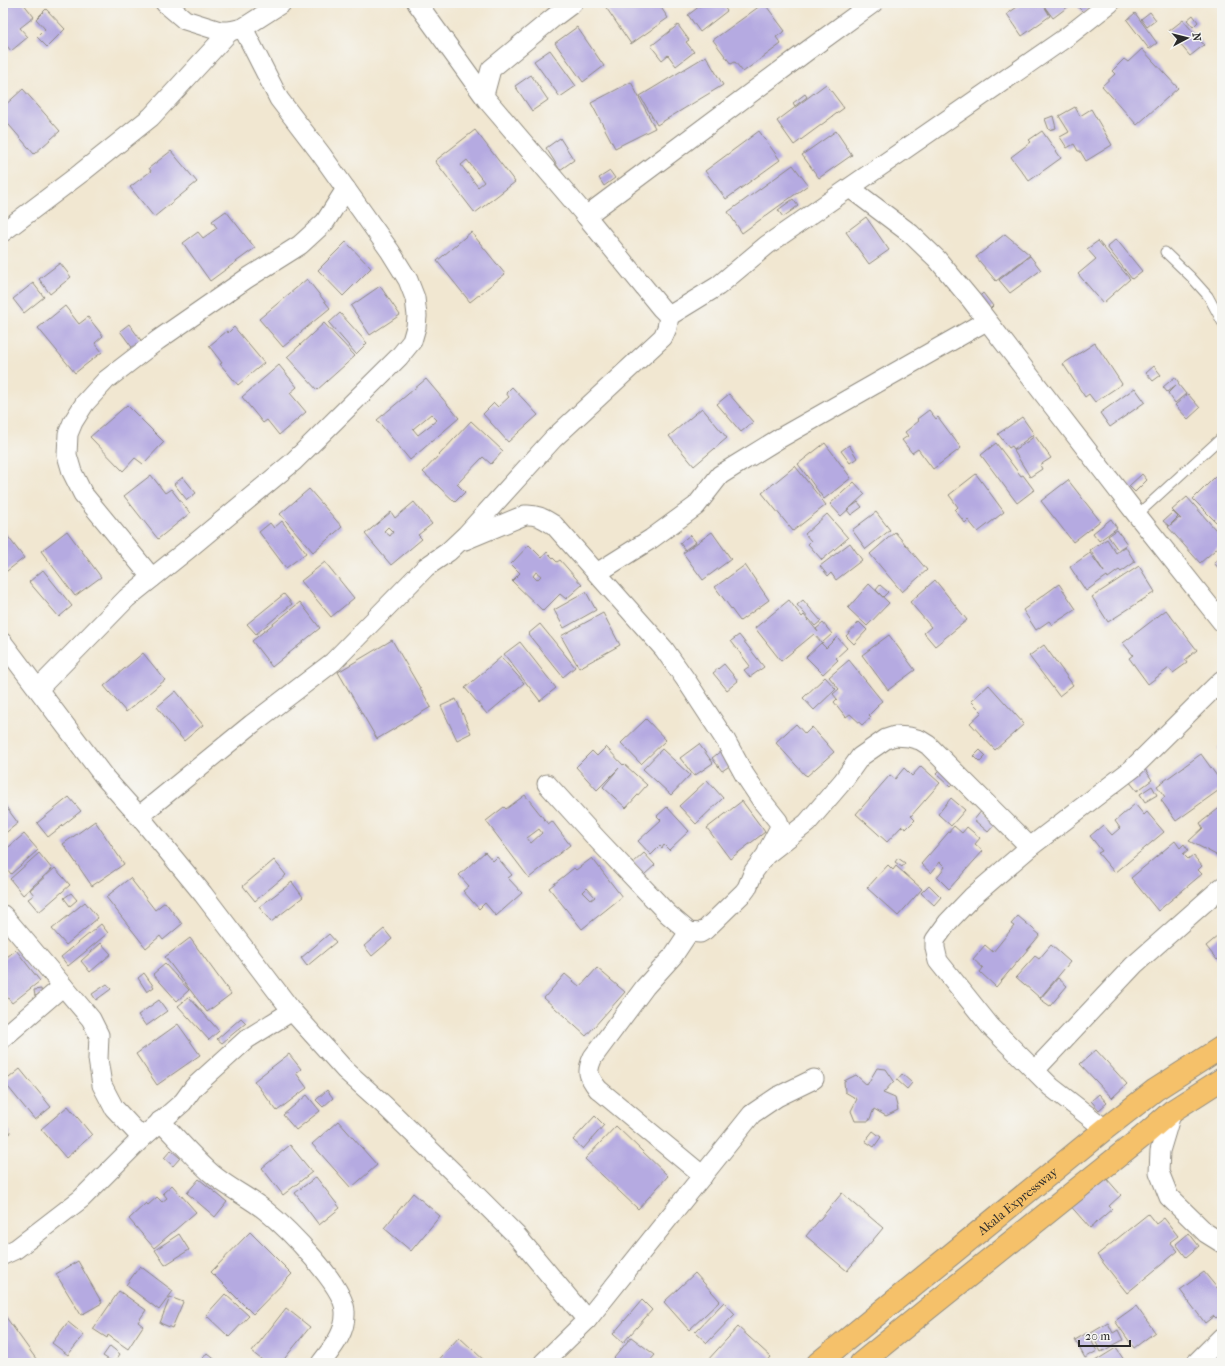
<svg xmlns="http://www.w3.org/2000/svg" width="1225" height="1366" viewBox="0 0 1225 1366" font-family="'IM FELL French Canon',serif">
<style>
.building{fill:#b5aae1;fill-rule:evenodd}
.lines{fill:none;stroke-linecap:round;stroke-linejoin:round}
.lane-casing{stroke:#8e897e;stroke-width:11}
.street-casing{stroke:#8e897e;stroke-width:21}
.primary-casing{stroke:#8e897e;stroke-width:24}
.lane{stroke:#fff;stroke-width:9}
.street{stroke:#fff;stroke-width:19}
.primary{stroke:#f5c16b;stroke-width:22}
.labels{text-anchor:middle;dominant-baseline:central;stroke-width:3;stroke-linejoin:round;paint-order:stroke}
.street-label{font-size:13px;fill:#2b2b2b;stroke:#f6f6f2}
</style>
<rect width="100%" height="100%" fill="#f6f6f2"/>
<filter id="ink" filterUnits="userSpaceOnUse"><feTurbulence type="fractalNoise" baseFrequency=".025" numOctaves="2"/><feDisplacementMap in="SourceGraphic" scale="8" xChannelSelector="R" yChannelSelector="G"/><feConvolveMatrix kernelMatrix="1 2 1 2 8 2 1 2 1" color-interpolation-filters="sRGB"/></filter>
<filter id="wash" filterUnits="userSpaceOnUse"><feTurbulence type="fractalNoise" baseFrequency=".012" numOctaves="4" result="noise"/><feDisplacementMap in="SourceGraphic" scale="16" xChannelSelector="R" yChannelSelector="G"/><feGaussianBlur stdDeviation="0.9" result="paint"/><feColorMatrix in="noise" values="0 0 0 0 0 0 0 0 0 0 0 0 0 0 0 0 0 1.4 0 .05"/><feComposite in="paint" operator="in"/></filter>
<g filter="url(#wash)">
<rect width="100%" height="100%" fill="#f1e7d1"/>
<g id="blocks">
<g class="building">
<path d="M3,3H23L34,17L20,28L28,37L11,51L3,41Z"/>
<path d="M609,3H658L668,18L631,44L605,6Z"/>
<path d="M704,3H721L727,11L700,32L688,15Z"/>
<path d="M764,3L785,31L776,37L781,44L743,72L735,62L731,64L713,40Z"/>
<path d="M1023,3H1073L1053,18L1044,6L1050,16L1022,36L1007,14Z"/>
<path d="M1083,3H1089L1092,6L1084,13L1078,7Z"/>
<path d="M46,9L65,29L47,47L37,37L45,29L36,19Z"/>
<path d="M1150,12L1156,20L1147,27L1141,19Z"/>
<path d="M1135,13L1157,43L1149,49L1127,20Z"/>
<path d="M1193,15L1198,22L1193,27L1187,20Z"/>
<path d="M1183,20L1204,45L1190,56L1169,31Z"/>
<path d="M678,25L689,40L686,42L694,52L676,66L668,55L662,60L651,46Z"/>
<path d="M577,27L604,66L583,82L555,43Z"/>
<path d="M1142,49L1178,88L1137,125L1102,86L1115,74L1112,71L1124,59L1128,62Z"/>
<path d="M550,50L576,86L560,97L534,61Z"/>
<path d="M706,56L723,85L657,125L640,96Z"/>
<path d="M531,75L548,100L532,111L515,86Z"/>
<path d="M631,82L655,128L615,148L591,103Z"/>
<path d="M826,84L844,108L794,145L777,121Z"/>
<path d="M23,89L60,131L34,154L3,118V107Z"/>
<path d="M805,94L807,97L795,106L793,103Z"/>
<path d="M1075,107L1080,116L1091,109L1112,145L1086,161L1080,151H1078L1074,144L1067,148L1060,137L1069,132L1059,116Z"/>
<path d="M1053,116L1056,128L1049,130L1045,119Z"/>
<path d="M475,130L515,182L475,213L435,161ZM467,160L484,182L478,187L461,165Z"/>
<path d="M759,131L780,160L726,199L705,171Z"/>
<path d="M836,131L852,155L819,178L802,155Z"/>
<path d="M1042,131L1061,158L1029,181L1011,157L1031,142L1029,140Z"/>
<path d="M560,138L574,160L560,170L546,148Z"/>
<path d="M171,151L197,182L154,217L130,187L151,171L149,168Z"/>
<path d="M793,165L808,185L742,233L728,212Z"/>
<path d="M610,171L615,178L604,186L599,178Z"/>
<path d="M793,199L798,206L783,217L778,210Z"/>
<path d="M226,211L255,248L210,281L183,243L198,232L203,238L217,228L212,221Z"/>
<path d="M866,217L889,250L869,264L846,232Z"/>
<path d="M471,232L505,274L470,302L437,261Z"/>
<path d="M1005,234L1030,255L996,281L976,257Z"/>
<path d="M1116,239L1142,271L1132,279L1107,247Z"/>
<path d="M1098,241L1130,279L1103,303L1078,274L1096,259L1087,249Z"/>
<path d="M346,242L371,268L343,296L318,270Z"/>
<path d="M1030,256L1041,270L1010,293L999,280Z"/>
<path d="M60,263L71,277L50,294L39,279Z"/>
<path d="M307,279L330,308L283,347L259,319Z"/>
<path d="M33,283L44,297L24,313L13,299Z"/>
<path d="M380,286L400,315L370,335L351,306Z"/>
<path d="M983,293L993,306L989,310L979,297Z"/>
<path d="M65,306L79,324L88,317L103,336L95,343L102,352L75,373L38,328Z"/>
<path d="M340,313L367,343L356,354L329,323Z"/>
<path d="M324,323L355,356L317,390L287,357Z"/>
<path d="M129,324L143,343L134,350L120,331Z"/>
<path d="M234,327L264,363L238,385L220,364L222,363L209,346L227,331L228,333Z"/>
<path d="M1095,343L1122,384L1095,402L1089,394L1085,397L1063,364Z"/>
<path d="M279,365L297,387L290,393L306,412L279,435L267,420L263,423L242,397Z"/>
<path d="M1154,366L1161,375L1153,381L1146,373Z"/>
<path d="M1175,377L1179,383L1178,384L1186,394L1175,403L1168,393L1176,385L1167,392L1163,387Z"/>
<path d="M426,379L459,418L410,460L377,420ZM431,414L437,420L418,435L413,429Z"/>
<path d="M512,387L538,415L508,442L483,414L494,403L498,407L509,397L506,393Z"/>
<path d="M1135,388L1145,402L1110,427L1100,413Z"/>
<path d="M729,394L753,422L741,432L717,404Z"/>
<path d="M1188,394L1200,408L1188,419L1175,405Z"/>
<path d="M127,405L164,442L143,464L135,458L123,471L90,437Z"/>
<path d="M702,408L727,438L694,466L669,436Z"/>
<path d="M929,410L936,419L938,417L961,448L933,469L918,449L912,453L902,440L908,436L905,432L919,421L917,419Z"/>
<path d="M1022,417L1034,434L1014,449L1012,446L1009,448L998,434Z"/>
<path d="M471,421L503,451L491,464L483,457L457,484L465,492L455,502L423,472Z"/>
<path d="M1035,436L1051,458L1040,465L1042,469L1030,477L1014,451Z"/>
<path d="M825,443L851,478L824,499L798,464Z"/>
<path d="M996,443L1021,476L1023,475L1034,490L1017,503L981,455Z"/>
<path d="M849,445L857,458L850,463L841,451Z"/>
<path d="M795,466L826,505L793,531L762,493Z"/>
<path d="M1222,470V516L1216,522L1193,499Z"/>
<path d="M976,474L1004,512L978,532L968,520L965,523L955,510L958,507L949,495Z"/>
<path d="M1142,474L1147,480L1135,492L1129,486Z"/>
<path d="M151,475L165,493L171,489L190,513L158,539L124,496Z"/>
<path d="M183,477L196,493L187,500L174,484Z"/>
<path d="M1068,480L1100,521L1073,542L1041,501Z"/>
<path d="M854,482L865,494L841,516L830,504Z"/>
<path d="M309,489L342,527L313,552L280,514Z"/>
<path d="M1187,497L1222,537V544L1200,563L1168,527L1179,518L1181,519L1172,510Z"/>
<path d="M414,502L432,524L418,535L422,539L391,565L365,534L391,512L395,518ZM388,527L393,532L390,536L384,531Z"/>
<path d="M858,502L862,507L851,515L847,510Z"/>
<path d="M876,512L890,530L866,549L852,530Z"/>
<path d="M1173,512L1178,517L1169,526L1163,521Z"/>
<path d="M827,514L848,538L822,560L808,544L811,541L805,534Z"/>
<path d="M1111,519L1117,528L1099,541L1093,533Z"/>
<path d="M282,521L306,553L286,568L259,532L270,523L274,528Z"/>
<path d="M3,530L24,558L3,574Z"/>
<path d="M1117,530L1127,544L1118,550L1108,536Z"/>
<path d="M67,531L101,577L75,596L41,551Z"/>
<path d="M712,532L731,559L703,580L683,553Z"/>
<path d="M895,532L927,570L902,592L870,554Z"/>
<path d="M690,535L696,542L685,550L680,543Z"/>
<path d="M1107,539L1116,553L1125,546L1135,562L1121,572L1119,570L1108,578L1107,576L1086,591L1070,567L1090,553L1104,572L1090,550Z"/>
<path d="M850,543L862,560L836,580L831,573L828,576L820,566Z"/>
<path d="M529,545L542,558L547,552L557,562L560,560L582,585L566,599L560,594L543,611L512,581L520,573L511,564ZM536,572L541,576L537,580L533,576Z"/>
<path d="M1222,557V572L1214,563Z"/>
<path d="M325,562L354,598L331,617L301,581Z"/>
<path d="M745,565L769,600L740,621L715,587Z"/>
<path d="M1139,566L1155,592L1108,622L1092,597Z"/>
<path d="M43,570L72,606L59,617L29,582Z"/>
<path d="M935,580L967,620L935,646L924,633L931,627L910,602Z"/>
<path d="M869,584L889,603L867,626L848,608Z"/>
<path d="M1059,584L1076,609L1052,625L1049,621L1036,630L1023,610Z"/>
<path d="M880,585L888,592L883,597L876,590Z"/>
<path d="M586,592L596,610L564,628L554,610Z"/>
<path d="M284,594L292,604L256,634L247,624Z"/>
<path d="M789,600L802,617L804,615L818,632L816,629L823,623L832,634L822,643L814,634L781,661L755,628Z"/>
<path d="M803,600L821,621L815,626L797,605Z"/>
<path d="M300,602L320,628L272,667L252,641Z"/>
<path d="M1166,610L1197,650L1185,660L1187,663L1173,673L1169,668L1148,684L1129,658L1133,655L1123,643Z"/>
<path d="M603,613L620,645L579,668L561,636Z"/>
<path d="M859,622L867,630L854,644L846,636Z"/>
<path d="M540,624L575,667L563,677L528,634Z"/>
<path d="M739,635L764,667L750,677L744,670L750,666L731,641Z"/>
<path d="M889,635L915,670L888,690L862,655Z"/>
<path d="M837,637L847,648L836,658L838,660L823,674L806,657L821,643L826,648Z"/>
<path d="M392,640L431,707L377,739L338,672Z"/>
<path d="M520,642L556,688L540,701L504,654Z"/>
<path d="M1044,645L1073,685L1059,696L1029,656Z"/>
<path d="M143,653L165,680L126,712L104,686Z"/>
<path d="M501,657L524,683L487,714L465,688Z"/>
<path d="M849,660L882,701L877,705L878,706L869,715L871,717L862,725L850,714L846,717L834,702L837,699L833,694L839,689L829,677Z"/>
<path d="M724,664L738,681L727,690L713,673Z"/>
<path d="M825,677L836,689L814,710L803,698Z"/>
<path d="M989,685L1024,724L995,750L970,723L982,712L971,701Z"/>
<path d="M176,691L203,725L184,741L157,707Z"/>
<path d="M456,699L471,733L457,740L441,706Z"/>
<path d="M646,719L666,740L641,764L621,743Z"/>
<path d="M796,724L805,734L812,727L834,752L807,776L806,775H805L776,743L777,741Z"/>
<path d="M699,744L713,763L694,776L680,758Z"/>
<path d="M1222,744V753L1218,748Z"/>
<path d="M606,747L623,765L624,764L647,785L626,808L603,787L619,768L597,790L576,767L592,751L597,756Z"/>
<path d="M662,749L690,775L671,795L643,769Z"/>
<path d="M980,750L986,756L980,762L974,756Z"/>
<path d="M721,751L731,765L722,771L712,758Z"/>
<path d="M1201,754L1222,783V788L1176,821L1161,800L1165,797L1157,786Z"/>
<path d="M921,766L940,783L911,816L915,820L906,829L902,826L887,842L856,814L890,775L895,779L904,768L912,776Z"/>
<path d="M942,768L956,780L950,787L936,774Z"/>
<path d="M1145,769L1152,780L1137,791L1129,781Z"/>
<path d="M707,780L723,798L696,824L679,806Z"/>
<path d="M1152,786L1157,795L1145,802L1140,794Z"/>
<path d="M525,795L548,824L552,821L570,845L529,878L486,821L504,807L506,809ZM539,829L542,833L531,843L527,838Z"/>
<path d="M69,797L81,811L48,837L37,823Z"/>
<path d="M951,798L965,810L951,826L938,814Z"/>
<path d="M742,801L765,832L730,859L707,828Z"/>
<path d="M3,803L18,823L3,835Z"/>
<path d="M1135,804L1144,815L1147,812L1164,832L1115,873L1098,853L1102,851L1090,836L1103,825L1112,835L1120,828L1115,821Z"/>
<path d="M1222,806V858L1189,841L1203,828L1200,823Z"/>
<path d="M667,807L689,831L669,850L664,845L662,848L660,846L651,855L638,841L661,820L657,816Z"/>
<path d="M982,810L996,823L988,832L974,820Z"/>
<path d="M95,821L124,864L92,886L63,844Z"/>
<path d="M954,826L962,833L967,827L980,838L975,844L983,851L949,889L937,877L945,867L940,862L931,873L921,864Z"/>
<path d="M24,834L38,850L11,874L4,865L6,862L3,858V852Z"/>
<path d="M1175,841L1180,848L1184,844L1188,850L1183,854L1188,859L1193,855L1202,866L1198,870L1202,874L1158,911L1131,878Z"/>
<path d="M485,852L493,861L497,857L512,875L508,878L522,893L496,916L485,903L479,909L463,891L469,886L459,875Z"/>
<path d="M39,853L52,869L23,895L10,879Z"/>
<path d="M644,853L655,865L644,875L633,863Z"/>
<path d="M592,858L622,897L582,929L549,888L574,868L576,870ZM587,888L595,897L591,900L583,892Z"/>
<path d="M898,858L905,863L902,867L895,862Z"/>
<path d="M274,860L286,875L255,901L243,886Z"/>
<path d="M888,865L893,870L896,866L922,889L898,916L867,888Z"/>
<path d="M55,868L70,885L39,912L28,899L34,895L30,890Z"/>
<path d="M130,878L155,910L165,902L182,924L163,940L160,936L146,948L106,897Z"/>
<path d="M292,882L303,897L271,922L259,907Z"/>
<path d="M929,885L941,897L934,905L921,893Z"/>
<path d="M71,893L77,900L70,906L64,898Z"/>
<path d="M85,902L98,918L66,945L52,929Z"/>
<path d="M1018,916L1040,935L996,987L980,972L983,968L973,959L985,945L993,952L1014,926L1011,924Z"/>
<path d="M101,924L108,933L68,966L61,957Z"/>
<path d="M384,929L392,939L372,956L364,946Z"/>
<path d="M329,934L336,942L307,966L301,958Z"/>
<path d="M1218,936L1221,940L1222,939V963L1218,959L1217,960L1206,946Z"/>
<path d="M190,938L231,994L207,1012L165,957Z"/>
<path d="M101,943L111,954L90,972L81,961Z"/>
<path d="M1051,945L1070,962L1040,998L1016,977L1035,956L1039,959Z"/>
<path d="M16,950L40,981L12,1003L3,992V960Z"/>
<path d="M165,964L189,990L177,1001L153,974Z"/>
<path d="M597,968L625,992L586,1036L544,998L565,974L580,987Z"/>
<path d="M144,973L154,987L147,992L138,978Z"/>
<path d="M1058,978L1067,986L1050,1006L1040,999Z"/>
<path d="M107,984L111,989L96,1000L92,994Z"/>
<path d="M41,989L42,995L35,996L34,990Z"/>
<path d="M189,997L219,1031L209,1040L178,1006Z"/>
<path d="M159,1000L167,1011L146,1026L138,1015Z"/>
<path d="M241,1018L246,1023L222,1043L217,1039Z"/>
<path d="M178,1024L200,1055L157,1085L136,1054Z"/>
<path d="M1096,1050L1127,1084L1112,1098L1080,1064Z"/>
<path d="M289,1054L301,1069L296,1073L307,1088L277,1111L254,1081Z"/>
<path d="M877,1068L886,1069L894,1081L883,1093L895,1098L898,1110L886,1116L874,1109L869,1121H855L851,1111L857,1099L845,1092L844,1081L856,1075L867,1085Z"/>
<path d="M20,1069L51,1107L35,1120L4,1082Z"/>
<path d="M902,1074L912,1083L907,1089L897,1080Z"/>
<path d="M327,1090L333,1098L323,1107L316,1100Z"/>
<path d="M1099,1094L1107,1103L1099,1110L1091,1101Z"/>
<path d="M307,1095L320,1111L296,1130L283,1115Z"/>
<path d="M68,1106L92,1135L66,1158L41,1129Z"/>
<path d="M595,1116L604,1125L583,1149L573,1140Z"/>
<path d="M338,1121L377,1165L351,1188L312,1144Z"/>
<path d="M3,1122L11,1133L3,1138Z"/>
<path d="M616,1126L668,1176L638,1209L585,1159Z"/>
<path d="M873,1131L881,1137L874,1147L865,1141Z"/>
<path d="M290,1145L312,1172L283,1195L262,1168Z"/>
<path d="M171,1150L180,1158L173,1166L164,1158Z"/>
<path d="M1100,1171L1121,1195L1109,1206L1112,1209L1090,1228L1068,1203Z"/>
<path d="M316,1177L340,1208L319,1225L295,1193Z"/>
<path d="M199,1179L227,1202L215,1217L187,1193Z"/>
<path d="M172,1185L196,1212L154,1248L129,1219L146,1203L148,1205L157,1197L162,1202L167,1198L163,1193Z"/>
<path d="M413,1193L440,1216L411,1251L384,1228Z"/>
<path d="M842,1193L883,1228L847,1271L806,1236Z"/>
<path d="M1148,1214L1156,1224L1164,1218L1178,1236L1170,1242L1178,1251L1127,1293L1097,1255Z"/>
<path d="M250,1232L292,1274L253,1314L211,1272Z"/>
<path d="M1189,1233L1199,1246L1186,1257L1176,1244Z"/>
<path d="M179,1234L189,1250L165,1265L155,1250Z"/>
<path d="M78,1261L102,1303L81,1315L56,1274Z"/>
<path d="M140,1266L173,1291L159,1310L126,1285Z"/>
<path d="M1204,1272L1222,1294V1313L1216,1318L1214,1316L1205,1323L1180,1290Z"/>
<path d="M695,1273L720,1301L689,1330L664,1302Z"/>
<path d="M119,1291L146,1310L138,1322L143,1326L128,1349L108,1335L107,1338L93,1329Z"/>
<path d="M225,1294L249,1316L229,1337L206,1315Z"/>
<path d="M170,1297L183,1302L172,1328L160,1323Z"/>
<path d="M642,1300L652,1310L623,1343L613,1334Z"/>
<path d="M724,1302L735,1314L707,1343L695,1332Z"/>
<path d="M1136,1306L1155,1332L1134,1348L1115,1321Z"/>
<path d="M286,1308L310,1327L281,1363H266L252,1352Z"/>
<path d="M3,1313L39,1363H3Z"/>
<path d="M68,1322L84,1335L68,1355L52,1343Z"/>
<path d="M1108,1323L1113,1333L1118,1330L1123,1340L1101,1352L1091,1333Z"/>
<path d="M738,1327L771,1357L766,1363H708L706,1362Z"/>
<path d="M1087,1333L1097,1351L1085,1358L1075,1340Z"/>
<path d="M459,1337L487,1363H436Z"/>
<path d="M631,1337L655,1355L648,1363H610Z"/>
<path d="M110,1346L120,1354L114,1363L103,1356Z"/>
<path d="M1116,1348L1126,1363H1097L1095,1361Z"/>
<path d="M207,1353L219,1363H199Z"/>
</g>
</g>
</g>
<g filter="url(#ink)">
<use href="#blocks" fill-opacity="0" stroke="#8e897e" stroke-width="1"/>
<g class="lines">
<defs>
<g id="lane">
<path d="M1165,252L1191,277L1208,296L1222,322"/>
<path d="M1137,515L1222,437"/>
</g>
<g id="street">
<path d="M165,3L185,20L220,31H230L243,28L282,3"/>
<path d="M417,3L487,100L586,216L661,308L669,316"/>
<path d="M484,95L491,69L553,18L573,3"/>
<path d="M850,188L911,234L937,259L972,301L1137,515L1222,622"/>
<path d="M586,216L807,51L873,3"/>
<path d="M3,232L81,173L151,117L230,31"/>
<path d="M669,316L718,286L767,245L1068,36L1110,3"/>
<path d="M465,540L525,515C537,514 544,519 554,525L664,649L688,683L726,741L744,774L762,801L778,821L780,827L768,850"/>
<path d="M597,573L651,539L696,506L720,475L736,465L780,438L986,321"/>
<path d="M152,578L83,494L72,472L67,455L68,434L73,422L85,403L106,380L158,340L246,279L300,245L325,222L346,189"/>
<path d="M3,643L105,778L139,816L203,894L292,1011L345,1070L384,1105L460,1179L517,1236L587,1320"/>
<path d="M38,689L127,598L187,550L293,462L399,357L412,341L416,327L417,316L415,298L408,280L390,251L321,154L279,99L243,28"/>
<path d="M547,784L596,838L668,914L689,932L700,933L705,930L744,892L747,888L754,871L766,855L807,823L843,781L860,757L886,739L895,736L909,737L920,740L928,745L1030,847"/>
<path d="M139,816L252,724L333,662L426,567L448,552L466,535L553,439L663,337L667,328L669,316"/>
<path d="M3,915L91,1019L99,1035L98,1059L102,1085L114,1108L142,1138"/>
<path d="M689,932L673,956L645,987L593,1057C586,1072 588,1076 598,1089L703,1176"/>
<path d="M3,1038L63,986"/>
<path d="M1035,1070L1134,965L1222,887"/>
<path d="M1172,1111L1160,1151L1159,1172L1169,1197L1206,1233L1222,1243"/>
<path d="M160,1121C177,1138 193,1157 211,1173C228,1188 249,1197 266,1211C287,1228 345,1286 345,1312C346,1333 333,1347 321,1363"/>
<path d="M1105,1129L1051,1087L990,1026L938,961L935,948V940L948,922L972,897L1030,847L1132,769L1222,680"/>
<path d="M3,1255L16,1249L81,1199L142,1138L183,1102L194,1087L247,1039L292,1011"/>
<path d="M543,1363L587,1320L752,1114L777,1097L814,1079"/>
<path d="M1196,1363L1222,1337"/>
</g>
<g id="primary">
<path id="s1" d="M818,1363L1105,1129L1155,1090L1222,1047"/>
<path d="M861,1363L930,1307L1142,1137L1172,1111L1222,1079"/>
</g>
</defs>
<use href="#lane" class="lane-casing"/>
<use href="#street" class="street-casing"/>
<use href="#primary" class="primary-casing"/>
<use href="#lane" class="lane"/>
<use href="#street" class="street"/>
<use href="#primary" class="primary"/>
</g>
</g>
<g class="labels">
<g class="street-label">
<text stroke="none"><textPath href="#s1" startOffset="257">Akala Expressway</textPath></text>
</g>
</g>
<rect width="1225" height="1366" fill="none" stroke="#f6f6f2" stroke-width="16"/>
<g transform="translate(1187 38) rotate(83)" stroke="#f6f6f2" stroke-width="3" paint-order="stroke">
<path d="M0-3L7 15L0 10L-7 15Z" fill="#2b2b2b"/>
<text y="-6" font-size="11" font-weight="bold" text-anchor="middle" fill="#2b2b2b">N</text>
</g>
<path d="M1079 1340v6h51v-6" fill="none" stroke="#2b2b2b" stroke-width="2"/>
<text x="1085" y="1340" font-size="12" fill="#2b2b2b" stroke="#f6f6f2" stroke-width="3" paint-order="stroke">20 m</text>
</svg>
